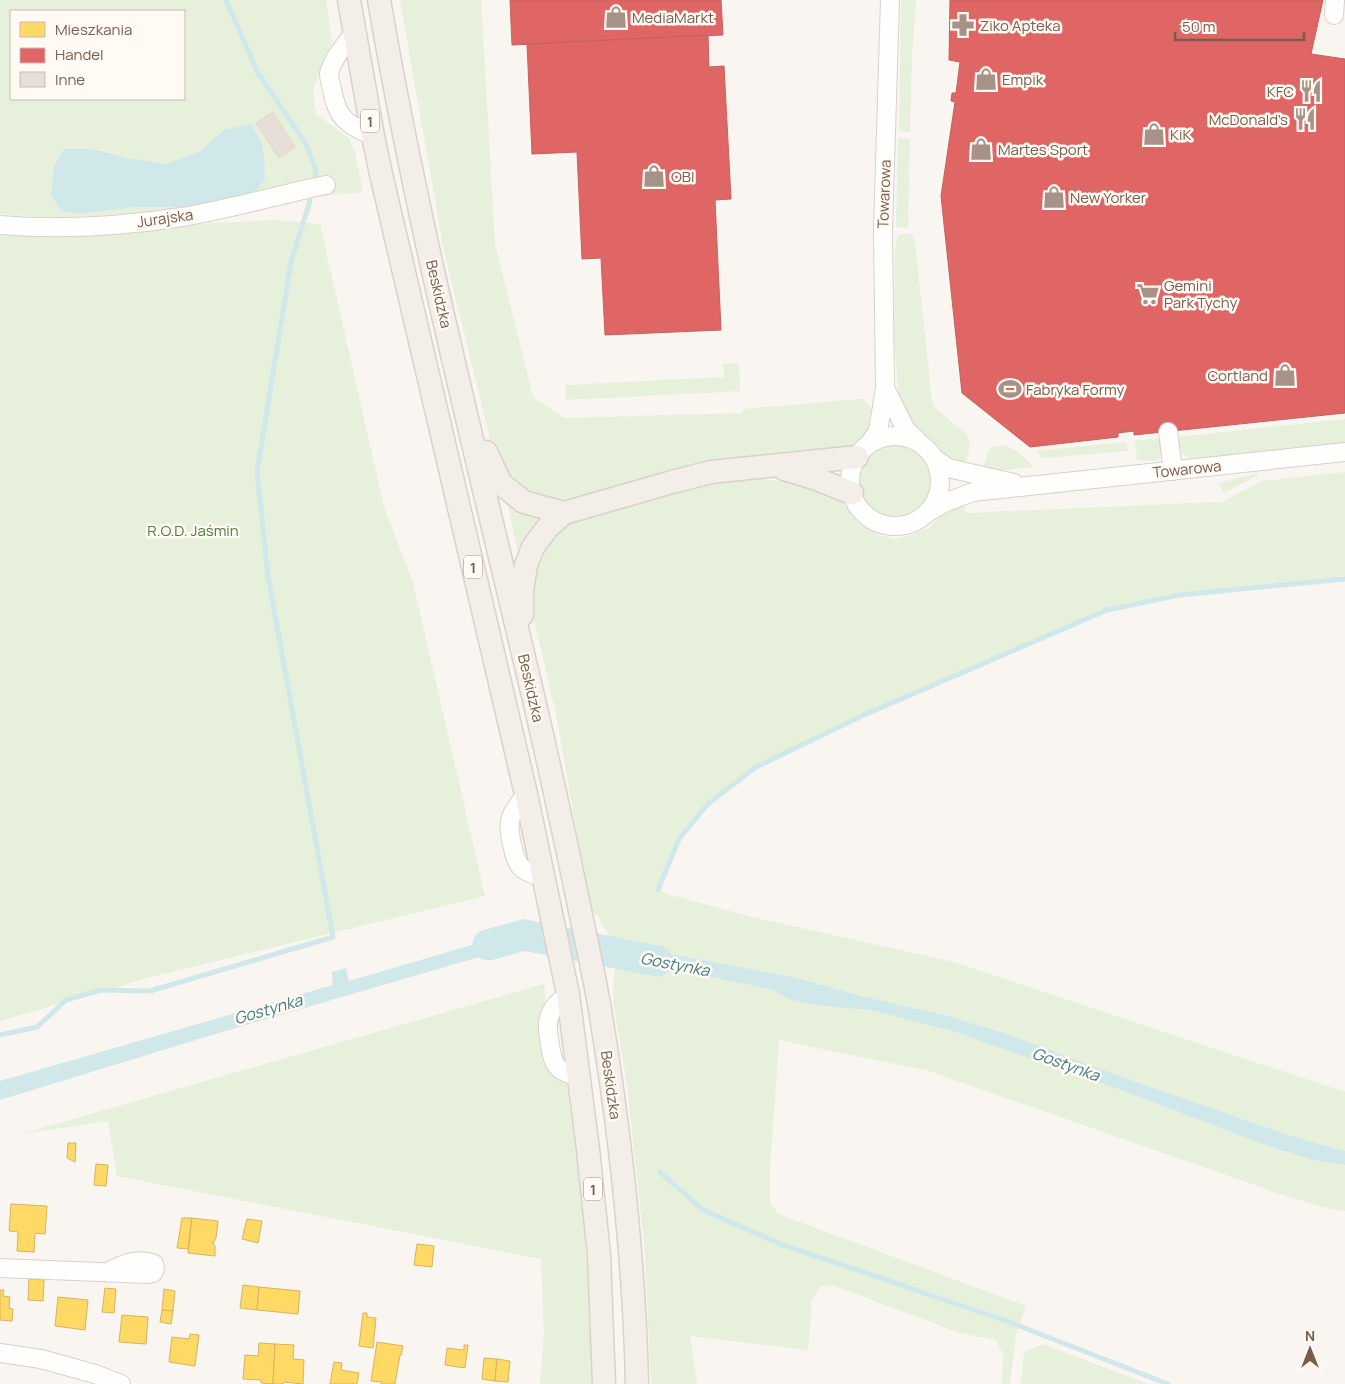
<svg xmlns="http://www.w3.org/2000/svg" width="1345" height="1384" viewBox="0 0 1345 1384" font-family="Manrope,sans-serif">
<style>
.green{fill:#e7f0db;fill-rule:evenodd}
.water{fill:#d0e8ea}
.homes{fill:#ffd966;stroke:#d7b45e}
.shops{fill:#e06666;stroke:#c1635e}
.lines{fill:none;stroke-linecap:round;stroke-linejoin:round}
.stream{stroke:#d0e8ea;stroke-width:5}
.river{stroke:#d0e8ea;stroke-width:31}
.building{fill:#e6ded7;stroke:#e2d8d2}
.minor-casing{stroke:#d7d1cb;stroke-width:20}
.major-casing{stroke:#dad1cc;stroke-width:25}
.minor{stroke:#fefefd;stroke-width:18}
.major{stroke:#f3eee8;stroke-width:22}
.labels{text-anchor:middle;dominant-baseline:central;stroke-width:5;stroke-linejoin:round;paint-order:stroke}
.shield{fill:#fffaf3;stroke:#a28b7f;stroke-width:1}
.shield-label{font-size:14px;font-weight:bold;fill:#7a5c4d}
.poi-label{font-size:15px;fill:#7a5c4d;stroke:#fffaf3;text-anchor:start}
.street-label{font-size:15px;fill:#7a5c4d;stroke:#fffaf3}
.park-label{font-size:15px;fill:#537a41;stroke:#fffaf3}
.water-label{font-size:16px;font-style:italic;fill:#437c86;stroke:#fffaf3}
</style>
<rect width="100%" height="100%" fill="#f9f5f0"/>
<g class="green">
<path d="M0,0H326L332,42L313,90L316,114L349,138L355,153L363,192L160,212L55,218L0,214ZM11,11H184V99H11Z"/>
<path d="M400,0H481L495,244L533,397L564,418L742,413L743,409L861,399C883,410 866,436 854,448L560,504L547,503L511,484L492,447L444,251Z"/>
<path d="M901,0H916L912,55L910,132L899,131Z"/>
<path d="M898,138L910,139L908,228L896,227Z"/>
<path d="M274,220L320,224L384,507L413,583L485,896L147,978L0,1021V234Z"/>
<path d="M908,233L911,234L915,242L932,401L934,407L967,435L970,445L965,466L946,458L925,437L912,429L899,398L894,337L895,250L898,236Z"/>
<path d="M739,363L740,391L566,400L565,385L724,377L723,364Z"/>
<path d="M1345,419V444L1192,460L1180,452L1178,437Z"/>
<path d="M1161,438L1162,453L1158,461L1137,460L1135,441Z"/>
<path d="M1126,442L1128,451L1043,458L1036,451Z"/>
<path d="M1005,445L1018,452L1034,467L1005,470L983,469L990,447Z"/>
<circle cx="896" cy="483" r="38"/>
<path d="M1345,472V578L1180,595L1107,610L919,691L756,767L708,804L679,839L658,890L667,894L752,917L954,962L1345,1092V1151L1291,1136L1131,1080L1001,1032L944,1015L862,996L793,977L613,943L597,914H593L584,875L556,714L529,597L542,546L565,526L577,520L695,484L755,475L766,480L801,483L837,496L860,525L879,535L895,539L911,535L929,528L946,510L964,503L965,513L1222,502L1262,481Z"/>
<path d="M1258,473V475L1224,493L1218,483Z"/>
<path d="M507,503L550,518L519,557Z"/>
<path d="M615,957L773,990L788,999L813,1005L870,1010L949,1030L1115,1088L1268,1146L1313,1160L1345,1165V1211L1323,1207L1286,1196L929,1071L779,1040L770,1169V1202L778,1214L1026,1306L1016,1335L1010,1384H1002L1003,1354L996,1340L960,1333L832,1285L820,1287L812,1300L808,1350L690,1336L697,1384H651L645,1252L627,1086L613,1000Z"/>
<path d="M544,984L552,1067L566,1080L582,1196L591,1322L593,1384H540L544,1333L541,1259L117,1176L108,1121L21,1134Z"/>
<path d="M1043,1344L1148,1384H1021L1024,1352Z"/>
</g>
<g class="water">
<path d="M251,124L261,141L264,155L265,179L255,193L236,199L187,207H133L78,214L61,211L51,195L54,166L64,149H93L127,158L166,164L199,152L224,130Z"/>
<path d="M530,928L531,942L222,1032L0,1100V1081L333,985L332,972L346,968L349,981Z"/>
<path d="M613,943L793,977L862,996L944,1015L1001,1032L1131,1080L1291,1136L1345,1151V1165L1313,1160L1268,1146L1115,1088L949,1030L870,1010L814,1005L788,999L773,990L615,957Z"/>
</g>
<g class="homes">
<path d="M68,1143H76L75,1162L67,1158Z"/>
<path d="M96,1164L108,1165L106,1186L94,1185Z"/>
<path d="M11,1204L47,1206L45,1234L35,1233L34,1252L17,1251L18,1232L9,1231Z"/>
<path d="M182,1218H192L188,1249L177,1248Z"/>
<path d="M192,1218L218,1221L216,1238L213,1243L215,1246V1256L188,1253Z"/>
<path d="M247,1219L262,1221L258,1243L242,1239Z"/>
<path d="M417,1244L434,1246L432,1267L414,1265Z"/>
<path d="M29,1279L44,1280L43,1301L28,1300Z"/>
<path d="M243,1285L259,1287L257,1310L240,1308Z"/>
<path d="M259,1287L300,1291L298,1314L257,1310Z"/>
<path d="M105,1288L116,1289L114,1313L102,1312Z"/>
<path d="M164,1289L175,1291L173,1311L162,1310Z"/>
<path d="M0,1290H4L3,1296L10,1297L9,1308L13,1309L12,1321L0,1320Z"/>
<path d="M58,1297L88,1300L85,1330L55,1326Z"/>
<path d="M162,1310L173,1311L171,1324L160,1322Z"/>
<path d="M363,1313H367V1317L376,1318L373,1348L359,1346Z"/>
<path d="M122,1315L148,1317L146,1344L119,1342Z"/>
<path d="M190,1334L199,1335L195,1366L169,1362L172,1337L189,1339Z"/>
<path d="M377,1342L403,1346L401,1355H400L395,1384H381L382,1382L371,1381Z"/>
<path d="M259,1343L275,1344L273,1384L261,1383V1380L243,1379L245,1355L258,1356Z"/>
<path d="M275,1344L294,1345L293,1359L304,1360L303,1384L284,1382L283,1384H273Z"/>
<path d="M464,1345H468L465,1368L445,1365L447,1348L464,1350Z"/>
<path d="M484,1358L497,1359L495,1381L482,1379Z"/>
<path d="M497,1359L510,1361L508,1382L495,1381Z"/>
<path d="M334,1362L342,1363L341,1370L359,1373L357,1384H330Z"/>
</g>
<g class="shops">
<path d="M510,0H721L723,35L512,45Z"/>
<path d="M950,0H1323L1311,54L1345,59V413L1134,435V431L1118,433V437L1030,447L962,393L941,196L955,102L951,101L952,93H956L960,62L949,60Z"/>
<path d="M708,35L709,67L724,66L731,199L715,200L721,330L605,335L601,258L582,259L577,152L532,154L527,44Z"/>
</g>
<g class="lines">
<g class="stream">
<path d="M226,0L258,73L306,144L316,171L315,175"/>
<path d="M658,890L679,839L708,804L756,767L864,715L1107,610L1180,595L1345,579"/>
<path d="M0,1035L37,1027L66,1000L101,990L150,991L333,937L268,576L257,472L291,262L310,201"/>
<path d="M660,1172L703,1210L783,1245L1004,1320L1168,1384"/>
</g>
<path class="river" d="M488,945L524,935L657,961"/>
</g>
<path class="building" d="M273,112L295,147L279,158L256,123Z"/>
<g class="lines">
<defs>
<g id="minor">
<path d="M1334,15L1335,0"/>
<path d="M354,34C346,43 331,61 329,74C329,78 331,85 332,89C337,119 347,124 373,136"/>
<path d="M0,225C60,230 123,226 182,217C230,209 278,195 326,185"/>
<path d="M885,388L906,430L917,440"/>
<path d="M1168,432L1173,471"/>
<circle cx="895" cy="481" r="45"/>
<path d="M869,444L878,431L885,388L883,230L890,0"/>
<path d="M934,458L948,468L1014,483"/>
<path d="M927,513L944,503L973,492L1345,452"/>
<path d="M526,794C521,801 514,809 511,817C508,825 510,832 511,840C516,864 518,872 544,877"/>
<path d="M568,994C560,1001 551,1008 549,1018C547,1024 548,1032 549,1038C552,1060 553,1072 578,1076"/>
<path d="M0,1268L148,1274L153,1273L155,1269L154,1264C138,1257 122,1264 108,1272"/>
<path d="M0,1353L41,1359L95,1374L121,1384"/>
</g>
<g id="major">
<path d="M349,0L373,136L381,174L526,794L568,994L588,1149L599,1255L604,1384"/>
<path d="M379,0C420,240 482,476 537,713C553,782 568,851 582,920C588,948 594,976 599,1004C620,1130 634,1256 637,1384"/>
<path d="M486,452L501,484L524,502L564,513"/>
<path d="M784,469L814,478L852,493"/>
<path d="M522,615V591L526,565L533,547L548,527L564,513L672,482L711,472L857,457"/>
</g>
</defs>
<use href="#minor" class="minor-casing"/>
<use href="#major" class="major-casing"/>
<use href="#minor" class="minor"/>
<use href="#major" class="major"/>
</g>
<defs>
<symbol id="shop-bare" viewBox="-9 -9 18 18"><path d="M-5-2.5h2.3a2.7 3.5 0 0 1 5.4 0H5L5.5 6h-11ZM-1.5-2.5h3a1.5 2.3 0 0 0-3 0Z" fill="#a69286" stroke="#fffaf3" stroke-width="2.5" paint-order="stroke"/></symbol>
<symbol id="pharmacy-bare" viewBox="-9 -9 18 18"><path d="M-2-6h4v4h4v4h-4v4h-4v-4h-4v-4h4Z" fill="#a69286" stroke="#fffaf3" stroke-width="2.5" paint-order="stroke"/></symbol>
<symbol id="restaurant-bare" viewBox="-9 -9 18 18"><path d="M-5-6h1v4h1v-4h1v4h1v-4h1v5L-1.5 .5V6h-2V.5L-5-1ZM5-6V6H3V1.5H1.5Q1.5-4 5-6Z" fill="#a69286" stroke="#fffaf3" stroke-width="2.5" paint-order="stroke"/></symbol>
<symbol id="supermarket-bare" viewBox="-9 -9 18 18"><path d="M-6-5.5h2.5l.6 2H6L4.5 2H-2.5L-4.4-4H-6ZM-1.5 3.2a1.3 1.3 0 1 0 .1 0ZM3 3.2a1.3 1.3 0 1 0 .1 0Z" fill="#a69286" stroke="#fffaf3" stroke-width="2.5" paint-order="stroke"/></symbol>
<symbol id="stadium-bare" viewBox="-9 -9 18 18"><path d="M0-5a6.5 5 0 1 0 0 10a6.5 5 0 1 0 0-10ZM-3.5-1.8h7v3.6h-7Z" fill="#a69286" stroke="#fffaf3" stroke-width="2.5" paint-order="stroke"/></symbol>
</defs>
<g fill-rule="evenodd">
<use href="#shop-bare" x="600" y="1" width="32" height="32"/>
<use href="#pharmacy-bare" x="947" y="9" width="32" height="32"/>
<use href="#shop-bare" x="970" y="63" width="32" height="32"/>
<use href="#restaurant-bare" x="1295" y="75" width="32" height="32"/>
<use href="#restaurant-bare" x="1289" y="103" width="32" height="32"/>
<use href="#shop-bare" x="1138" y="118" width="32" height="32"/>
<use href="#shop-bare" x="965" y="133" width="32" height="32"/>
<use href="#shop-bare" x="638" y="160" width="32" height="32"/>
<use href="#shop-bare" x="1038" y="181" width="32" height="32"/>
<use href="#supermarket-bare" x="1132" y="278" width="32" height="32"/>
<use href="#shop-bare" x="1269" y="359" width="32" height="32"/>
<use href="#stadium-bare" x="994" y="373" width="32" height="32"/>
</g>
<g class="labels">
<g class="shield">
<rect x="361" y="109.5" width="18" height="23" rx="4"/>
<rect x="464" y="555.5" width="18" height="23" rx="4"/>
<rect x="584" y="1177.5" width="18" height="23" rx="4"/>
</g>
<g class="shield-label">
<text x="370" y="121">1</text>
<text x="473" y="567">1</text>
<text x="593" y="1189">1</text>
</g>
<g class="poi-label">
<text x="632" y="17">MediaMarkt</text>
<text x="980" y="25">Ziko Apteka</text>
<text x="1002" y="79">Empik</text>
<text x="1294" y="91" text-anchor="end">KFC</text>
<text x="1288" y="119" text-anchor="end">McDonald's</text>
<text x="1170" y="134">KiK</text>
<text x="998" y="149">Martes Sport</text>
<text x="671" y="176">OBI</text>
<text x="1070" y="197">New Yorker</text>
<text x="1164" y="285">Gemini<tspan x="1164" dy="17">Park Tychy</tspan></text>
<text x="1268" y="375" text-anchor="end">Cortland</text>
<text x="1026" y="389">Fabryka Formy</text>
</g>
<g class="street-label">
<text transform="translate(884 194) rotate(-88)">Towarowa</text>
<text transform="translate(165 218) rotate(-8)">Jurajska</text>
<text transform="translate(439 294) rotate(77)">Beskidzka</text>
<text transform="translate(1187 469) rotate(-6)">Towarowa</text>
<text transform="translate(531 688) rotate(77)">Beskidzka</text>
<text transform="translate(611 1085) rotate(82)">Beskidzka</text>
</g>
<g class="park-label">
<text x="193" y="530">R.O.D. Jaśmin</text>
</g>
<g class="water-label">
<text transform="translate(675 964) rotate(11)">Gostynka</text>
<text transform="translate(268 1009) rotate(-16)">Gostynka</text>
<text transform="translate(1066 1064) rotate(20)">Gostynka</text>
</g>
</g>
<rect x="10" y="10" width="175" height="90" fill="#fffaf3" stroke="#cabbb1"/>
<rect x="20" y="22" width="25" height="15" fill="#ffd966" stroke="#cabbb1"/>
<text x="55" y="35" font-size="15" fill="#7a5c4d">Mieszkania</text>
<rect x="20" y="48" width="25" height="15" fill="#e06666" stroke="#cabbb1"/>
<text x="55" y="60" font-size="15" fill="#7a5c4d">Handel</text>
<rect x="20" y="72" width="25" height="15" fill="#e6ded7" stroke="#cabbb1"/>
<text x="55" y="85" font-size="15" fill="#7a5c4d">Inne</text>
<g transform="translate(1310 1349)" stroke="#fffaf3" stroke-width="4" paint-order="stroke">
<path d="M0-4L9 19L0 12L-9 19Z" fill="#7a5c4d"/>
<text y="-8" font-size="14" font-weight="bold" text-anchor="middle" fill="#7a5c4d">N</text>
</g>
<path d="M1175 32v8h129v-8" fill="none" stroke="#7a5c4d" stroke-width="2.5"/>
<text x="1182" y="32" font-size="15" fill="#7a5c4d" stroke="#fffaf3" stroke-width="4" paint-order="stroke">50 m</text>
</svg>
